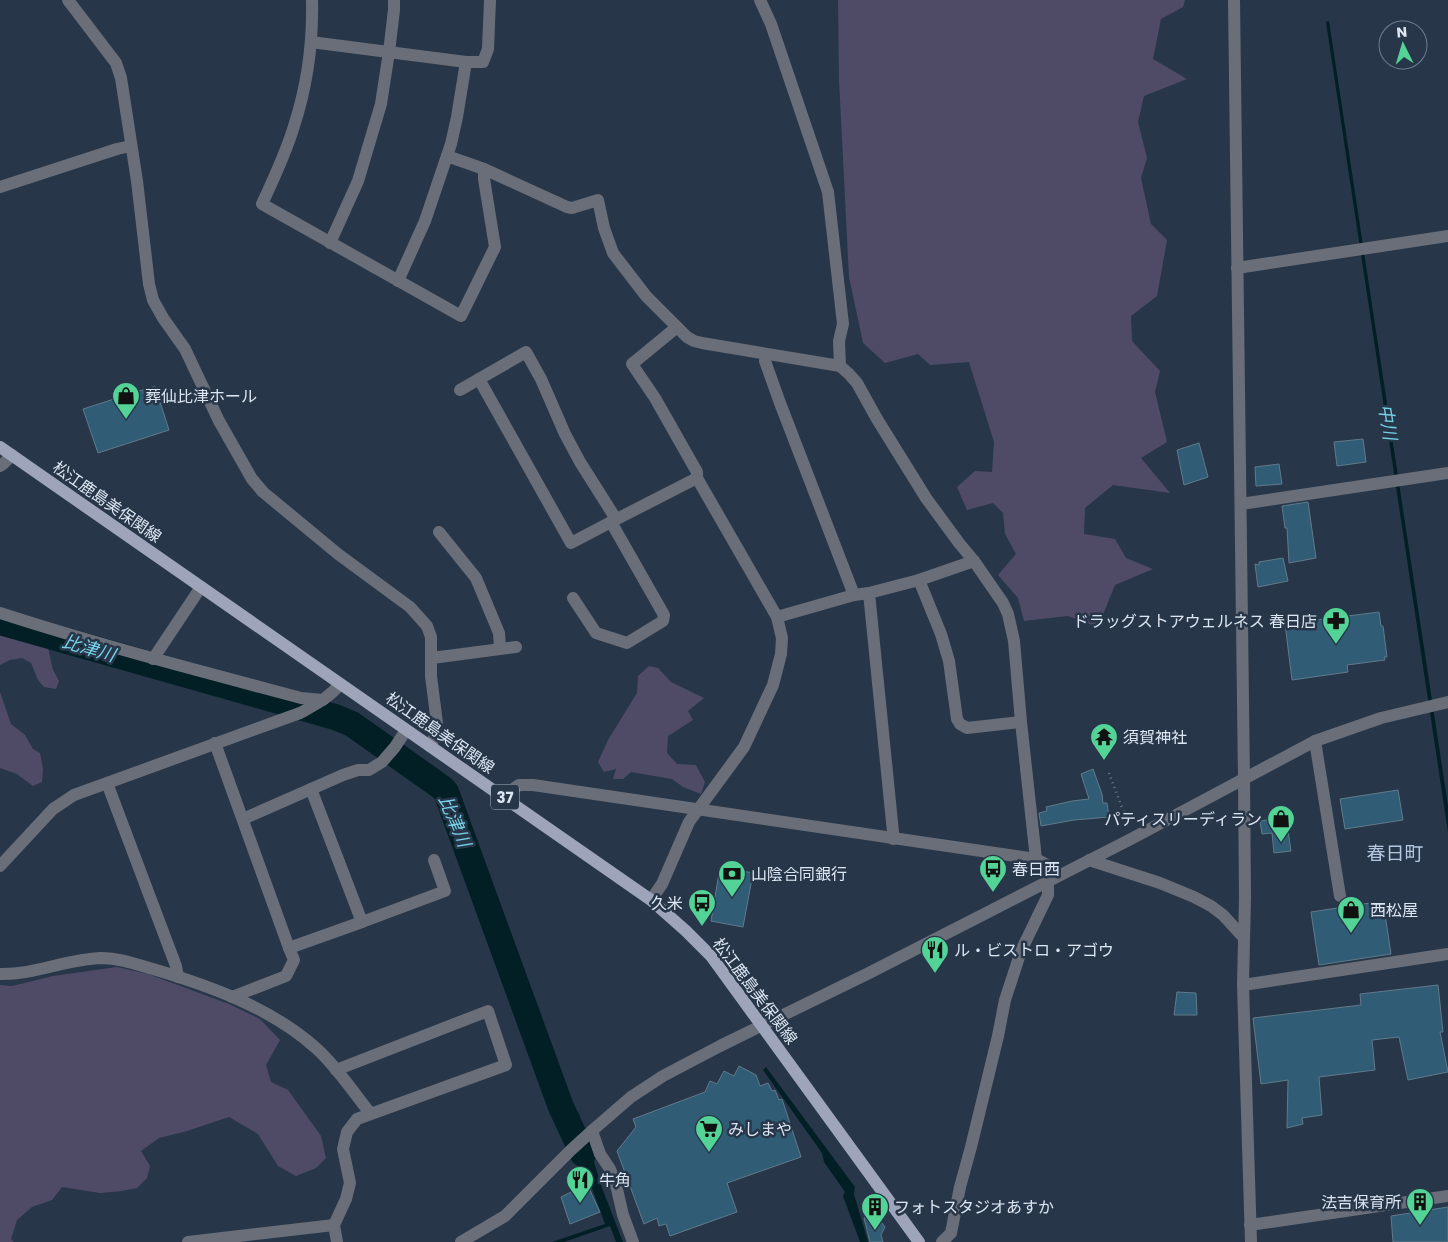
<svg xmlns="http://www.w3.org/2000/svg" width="1448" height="1242" viewBox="0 0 1448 1242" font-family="Poppins,'Noto Sans JP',sans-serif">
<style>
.green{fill:#4f4b67}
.water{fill:#011f25}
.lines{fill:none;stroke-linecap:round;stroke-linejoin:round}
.river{stroke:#011f25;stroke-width:26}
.building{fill:#305d75;stroke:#607a8a}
.path{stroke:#6d7b8a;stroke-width:2.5;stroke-dasharray:1 4;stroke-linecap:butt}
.minor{stroke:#6a6e78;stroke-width:12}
.major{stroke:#9ea5bb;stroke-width:12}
.labels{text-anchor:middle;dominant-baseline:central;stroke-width:5;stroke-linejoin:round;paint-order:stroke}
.shield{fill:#273749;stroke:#a6b2bf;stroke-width:1}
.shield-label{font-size:15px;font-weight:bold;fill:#dce6f2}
.poi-label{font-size:16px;fill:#dce6f2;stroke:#273749;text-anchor:start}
.street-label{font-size:16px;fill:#dce6f2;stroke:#273749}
.water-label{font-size:18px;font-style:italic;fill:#74d0e6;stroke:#273749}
.quarter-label{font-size:19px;fill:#b4c7de;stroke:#273749}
</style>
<rect width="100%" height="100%" fill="#273749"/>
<g class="green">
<path d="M838,0H1185L1183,7L1161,19L1153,59L1187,79L1144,96L1138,122L1147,158L1141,178L1151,224L1167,240L1157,296L1131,316L1132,341L1160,371L1155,392L1167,442L1141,458L1170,493L1113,485L1085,508L1084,534L1115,539L1126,558L1153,569L1115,585L1098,627L1068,616L1024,621L1018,598L998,575L1016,554L1005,534L1003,513L993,503L967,510L957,487L975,471L992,472L994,442L969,362L930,365L918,354L885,363L863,343L849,277L839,79Z"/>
<path d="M0,629L42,643L48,648L53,670L59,681L56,689L44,687L38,680L31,663L22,658L10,660L0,665Z"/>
<path d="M649,666L658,668L671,682L704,698L688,711L693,720L668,736L667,753L677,764L696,765L705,782L701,794L683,787L672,779L631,772L623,779H613L616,769L604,772L598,762L608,740L637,693L638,676Z"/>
<path d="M0,692L11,724L25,735L33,749L40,753L43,769L42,782L33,786L17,774L0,768Z"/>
<path d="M117,967L148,974L229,1004L260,1019L280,1040L266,1065L271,1082L288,1090L321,1136L326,1158L316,1168L296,1176L278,1166L258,1134L229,1117L187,1131L159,1138L141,1151L150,1166L147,1178L137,1188L122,1191L100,1193L62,1187L52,1200L32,1207L17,1220L11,1239L14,1242H0V985L12,986L53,976Z"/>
</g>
<g class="water">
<path d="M1329,21L1448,806V832L1326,22Z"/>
<path d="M766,1067L855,1187L854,1194L868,1242H860L843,1196L845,1192L824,1162L822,1153L763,1070Z"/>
<path d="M578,1111L602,1188L623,1242H616L610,1226L564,1242H552L605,1224L582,1161L565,1124Z"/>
</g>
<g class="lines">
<path class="river" d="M0,622L335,717L352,724L441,787L446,792L561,1107L583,1154"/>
</g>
<g class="building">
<path d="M155,386L169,430L98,453L83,409Z"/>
<path d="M1363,439L1366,462L1337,466L1334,442Z"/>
<path d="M1199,443L1208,477L1184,485L1177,450Z"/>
<path d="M1279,464L1282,484L1256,486L1255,467Z"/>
<path d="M1308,502L1316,558L1289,563L1287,528H1285L1282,506Z"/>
<path d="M1283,558L1288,581L1258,587L1255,564L1259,565V562Z"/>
<path d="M1379,612L1381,626H1383L1387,657H1384L1385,660L1347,665L1348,672L1292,680L1285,624Z"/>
<path d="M1093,769L1102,794L1103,803H1107L1109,817L1074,820L1041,826L1039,813L1047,811L1046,807L1072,801L1089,799L1081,774Z"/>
<path d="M1398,790L1403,820L1345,829L1340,799Z"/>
<path d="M1286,817L1291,851L1274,853L1272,833L1262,834L1260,821Z"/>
<path d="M720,867L753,873L743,927L711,921Z"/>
<path d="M1383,901L1391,954L1319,965L1311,912Z"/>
<path d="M1438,985L1443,1032H1440L1448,1072L1408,1080L1399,1037L1372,1040L1375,1070L1319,1077L1322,1115L1302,1118L1303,1124L1287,1128L1288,1080L1261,1084L1253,1018L1361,1005L1360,994Z"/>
<path d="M1177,992L1196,993L1197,1015H1174Z"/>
<path d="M739,1066L756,1075L760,1086L768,1083L772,1091L775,1090L779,1100L782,1099L801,1157L727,1183L737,1212L670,1236L666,1224L659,1226L657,1218L644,1224L617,1151L636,1127L633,1119L705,1092L710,1081L717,1084L724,1071L734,1076Z"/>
<path d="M587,1184L600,1212L570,1224L561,1197Z"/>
<path d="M1448,1207V1242H1393L1391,1216Z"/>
<path d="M874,1213L885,1227L881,1235L883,1242H870L864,1218Z"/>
</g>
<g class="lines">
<path class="path" d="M1109,773L1124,813L1128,828"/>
<g class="minor">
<path d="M68,0L116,63L121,78L137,181L149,284L153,300L163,318L185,349L219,421L252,479L263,492L338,554L410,607L427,626L431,637V676L437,723L435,736L430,746"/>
<path d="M312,0C313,42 307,86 294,126C286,153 274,178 262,204L461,316L495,247L484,179V169L567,207L572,208L598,200L604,228L613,253L646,296L687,337L694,341L702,343L840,366"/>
<path d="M760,0L771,24L828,192L843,324L839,341L840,366L849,374L857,383L877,419L926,498L959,543L974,561L1003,603L1008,614L1014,641L1021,722L1036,859"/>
<path d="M1234,0L1244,779L1245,898L1243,985L1251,1242"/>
<path d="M311,42L466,62H483L488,49L490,0"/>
<path d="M447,156L484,169"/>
<path d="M0,187L117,149L131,146"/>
<path d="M330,243L358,181L381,104L389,52L394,10V0"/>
<path d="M1237,268L1448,236"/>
<path d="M398,281L425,221L451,144L457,117L466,62"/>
<path d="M677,327L632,364L655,398L697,472V478"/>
<path d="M767,355L765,361L780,403L854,595L869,593"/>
<path d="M479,379L571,543L611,522L664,615L663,621L627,643L596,633L573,598"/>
<path d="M460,390L526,352L541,379L565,434L580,462L616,519"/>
<path d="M0,466L3,464L12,455"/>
<path d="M1241,504L1448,473"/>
<path d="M611,522L697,478L777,617L782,638L781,654L773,685L744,747L689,822L662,884L651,900"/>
<path d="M439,532L476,578L499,633L500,648"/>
<path d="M919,580L941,634L949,661L957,719L960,724L967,728L1021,722"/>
<path d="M0,613C99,645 200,671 301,698L323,700"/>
<path d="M777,617L854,595"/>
<path d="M432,658L516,647"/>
<path d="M153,659L201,587"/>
<path d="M1315,741L1340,896"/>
<path d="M215,743L289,948"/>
<path d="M107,783L176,966L178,977"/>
<path d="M311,789L362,922L445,891L434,860"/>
<path d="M503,796L519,785H533L1036,859L1051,867L1059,875"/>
<path d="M243,819L343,775L358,770H369L382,762L395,747L406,730"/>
<path d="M893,839V832L869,593L919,580L974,561"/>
<path d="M1089,860L1160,883L1194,897L1211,906L1223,915L1244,938"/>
<path d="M0,866L53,809L74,795L300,713C316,704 329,698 340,684"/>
<path d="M0,974C34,975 67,959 101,958C119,958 136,964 153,969C210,986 272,1008 317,1049C337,1067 353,1092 370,1113"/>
<path d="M1243,985L1448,954"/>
<path d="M232,997L286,976L294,960L289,948L362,922"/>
<path d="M336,1070L488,1011L506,1065L357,1119L347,1132L343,1149L350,1183L346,1199L334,1225L337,1242"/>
<path d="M592,1131L600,1154L610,1169L617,1189L623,1215L633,1242"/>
<path d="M1250,1225L1448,1196"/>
<path d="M188,1242L334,1225"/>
<path d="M461,1242L505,1216L571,1150L594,1129L631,1097L663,1076L720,1046L869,973L1131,839L1315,741L1381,718L1448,702"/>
<path d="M942,1242L951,1233L960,1187L971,1147L998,1036L1005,1000L1021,951L1048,895V881"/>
</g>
<path class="major" d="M0,447L651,900L686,931L711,956L919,1242"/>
</g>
<defs>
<symbol id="shop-pin" viewBox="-11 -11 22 30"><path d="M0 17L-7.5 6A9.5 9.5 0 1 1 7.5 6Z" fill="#53d396" stroke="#273749"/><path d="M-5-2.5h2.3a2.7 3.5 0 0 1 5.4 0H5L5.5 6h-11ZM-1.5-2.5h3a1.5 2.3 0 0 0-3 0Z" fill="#111"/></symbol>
<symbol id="pharmacy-pin" viewBox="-11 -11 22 30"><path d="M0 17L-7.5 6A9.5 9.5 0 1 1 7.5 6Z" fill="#53d396" stroke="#273749"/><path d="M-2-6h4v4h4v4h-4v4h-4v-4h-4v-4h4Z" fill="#111"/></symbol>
<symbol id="temple-pin" viewBox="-11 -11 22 30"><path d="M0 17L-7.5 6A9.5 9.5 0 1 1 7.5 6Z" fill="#53d396" stroke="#273749"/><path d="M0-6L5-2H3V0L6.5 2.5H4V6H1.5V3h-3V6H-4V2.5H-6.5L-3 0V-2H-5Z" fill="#111"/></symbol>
<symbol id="bus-pin" viewBox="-11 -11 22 30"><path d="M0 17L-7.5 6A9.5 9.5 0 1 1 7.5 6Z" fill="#53d396" stroke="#273749"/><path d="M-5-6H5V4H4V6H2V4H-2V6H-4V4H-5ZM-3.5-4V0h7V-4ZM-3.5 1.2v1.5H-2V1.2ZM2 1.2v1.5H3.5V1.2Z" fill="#111"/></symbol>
<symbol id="bank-pin" viewBox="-11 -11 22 30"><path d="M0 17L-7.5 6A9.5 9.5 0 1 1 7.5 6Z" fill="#53d396" stroke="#273749"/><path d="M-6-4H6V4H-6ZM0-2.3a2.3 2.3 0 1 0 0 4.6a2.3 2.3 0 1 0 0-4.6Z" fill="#111"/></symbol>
<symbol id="restaurant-pin" viewBox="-11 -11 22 30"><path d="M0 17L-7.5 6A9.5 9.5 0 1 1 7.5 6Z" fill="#53d396" stroke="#273749"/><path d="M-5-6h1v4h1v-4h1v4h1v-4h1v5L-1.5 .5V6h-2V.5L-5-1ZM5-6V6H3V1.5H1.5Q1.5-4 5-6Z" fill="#111"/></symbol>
<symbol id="supermarket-pin" viewBox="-11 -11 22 30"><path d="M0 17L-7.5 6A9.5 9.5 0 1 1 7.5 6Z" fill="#53d396" stroke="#273749"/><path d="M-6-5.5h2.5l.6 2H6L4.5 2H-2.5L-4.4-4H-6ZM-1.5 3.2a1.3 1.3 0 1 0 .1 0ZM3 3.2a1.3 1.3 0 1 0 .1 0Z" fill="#111"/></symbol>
<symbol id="building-pin" viewBox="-11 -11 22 30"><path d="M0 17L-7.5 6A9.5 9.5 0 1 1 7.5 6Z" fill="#53d396" stroke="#273749"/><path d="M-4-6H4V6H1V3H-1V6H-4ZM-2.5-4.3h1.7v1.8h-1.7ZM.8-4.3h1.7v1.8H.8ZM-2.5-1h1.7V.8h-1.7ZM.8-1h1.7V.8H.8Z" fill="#111"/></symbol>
</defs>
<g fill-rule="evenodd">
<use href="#shop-pin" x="110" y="380" width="32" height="43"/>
<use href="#pharmacy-pin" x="1320" y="605" width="32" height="43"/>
<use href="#temple-pin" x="1088" y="721" width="32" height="43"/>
<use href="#shop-pin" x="1265" y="803" width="32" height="43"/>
<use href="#bus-pin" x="977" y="853" width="32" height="43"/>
<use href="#bank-pin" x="716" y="858" width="32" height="43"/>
<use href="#bus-pin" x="686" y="887" width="32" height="43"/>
<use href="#shop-pin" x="1335" y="894" width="32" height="43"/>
<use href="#restaurant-pin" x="919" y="934" width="32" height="43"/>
<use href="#supermarket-pin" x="693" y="1113" width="32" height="43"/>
<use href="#restaurant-pin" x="564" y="1164" width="32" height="43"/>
<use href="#building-pin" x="1404" y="1186" width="32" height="43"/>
<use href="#building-pin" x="859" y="1191" width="32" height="43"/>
</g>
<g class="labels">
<rect class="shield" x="491" y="784.5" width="28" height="25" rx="4"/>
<g class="shield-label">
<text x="505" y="797">37</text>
</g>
<g class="poi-label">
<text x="145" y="396">葬仙比津ホール</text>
<text x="1317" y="621" text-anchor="end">ドラッグストアウェルネス 春日店</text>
<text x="1123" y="737">須賀神社</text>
<text x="1262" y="819" text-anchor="end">パティスリーディラン</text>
<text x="1012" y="869">春日西</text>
<text x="751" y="874">山陰合同銀行</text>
<text x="683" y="903" text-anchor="end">久米</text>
<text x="1370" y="910">西松屋</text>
<text x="954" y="950">ル・ビストロ・アゴウ</text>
<text x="728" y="1129">みしまや</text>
<text x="599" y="1180">牛角</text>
<text x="1401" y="1202" text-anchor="end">法吉保育所</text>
<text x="894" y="1207">フォトスタジオあすか</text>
</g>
<g class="street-label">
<text transform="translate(107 502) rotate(35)">松江鹿島美保関線</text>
<text transform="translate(440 733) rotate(35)">松江鹿島美保関線</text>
<text transform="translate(755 991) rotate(53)">松江鹿島美保関線</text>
</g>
<g class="water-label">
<text transform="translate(1388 422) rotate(81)">中川</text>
<text transform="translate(89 648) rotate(16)">比津川</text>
<text transform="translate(455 821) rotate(67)">比津川</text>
</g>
<g class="quarter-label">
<text x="1395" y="853">春日町</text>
</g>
</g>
<g transform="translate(1403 45) rotate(355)"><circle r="24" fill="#273749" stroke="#6f7d8d"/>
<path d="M0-4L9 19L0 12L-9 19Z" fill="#53d396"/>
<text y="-8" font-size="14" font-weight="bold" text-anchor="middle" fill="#dce6f2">N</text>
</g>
</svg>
